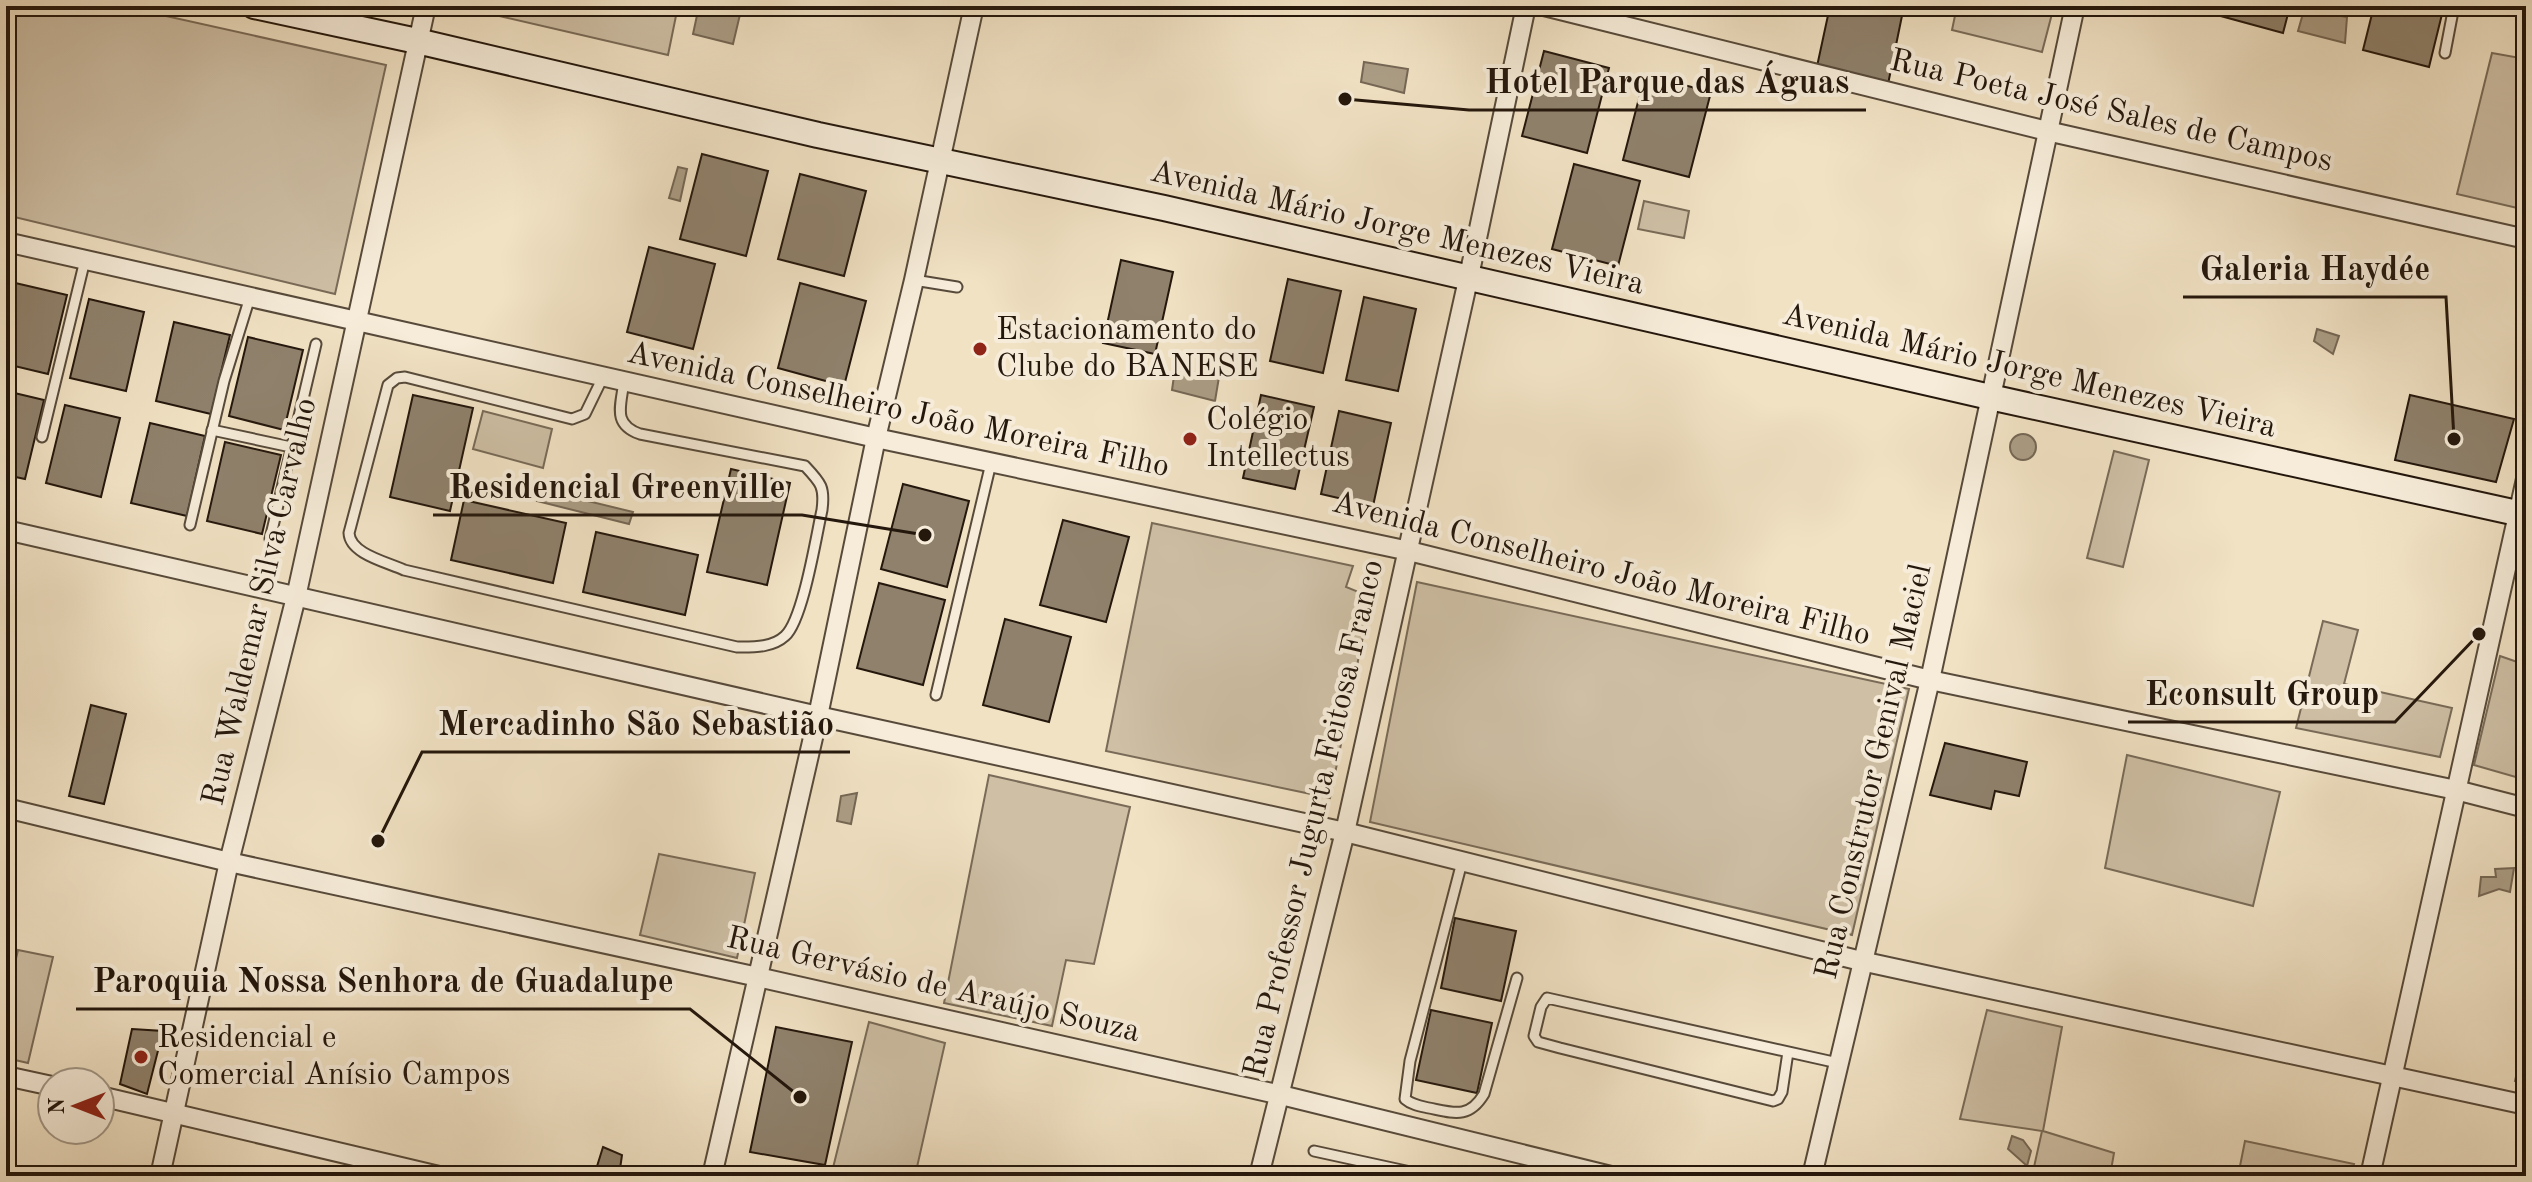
<svg xmlns="http://www.w3.org/2000/svg" width="2532" height="1182" viewBox="0 0 2532 1182" font-family="'Old Standard TT',serif">
<style>
.green{fill:#cebfa5;stroke:#796b58;stroke-width:2}
.water{fill:#ab9d85;stroke:#756755;stroke-width:2}
.building{fill:#8f816c;stroke:#24170c;stroke-width:2}
.lines{fill:none;stroke-linecap:round;stroke-linejoin:round}
.lane-casing{stroke:#574a3a;stroke-width:13}
.street-casing{stroke:#574a3a;stroke-width:22}
.secondary-casing{stroke:#24170c;stroke-width:28}
.lane{stroke:#f6ecd9;stroke-width:9}
.street{stroke:#f6ecd9;stroke-width:18}
.secondary{stroke:#f6ecd9;stroke-width:24}
.poi-dot{fill:#8f2418;stroke:#f6ecd9;stroke-width:3}
.labels{text-anchor:middle;dominant-baseline:central;stroke-width:8;stroke-linejoin:round;paint-order:stroke}
.street-label{font-size:32px;fill:#24170c;stroke:#f6ecd9}
.poi-label{font-size:32px;fill:#24170c;stroke:#f6ecd9;text-anchor:start}
.leader{fill:none;stroke:#24170c;stroke-width:3}
.callout-dot{fill:#24170c;stroke:#f6ecd9;stroke-width:3}
.callout-label{font-size:34px;text-anchor:middle;font-weight:bold;fill:#24170c;stroke:#f6ecd9;stroke-width:8;stroke-linejoin:round;paint-order:stroke}
</style>
<rect width="100%" height="100%" fill="#f1e2c4"/>
<filter id="stains"><feTurbulence type="fractalNoise" baseFrequency=".0025" numOctaves="4"/><feColorMatrix values="0 0 0 0 .2 0 0 0 0 .09 0 0 0 0 .02 0 0 0 .5 -.17"/></filter>
<radialGradient id="worn" r=".72"><stop offset=".6" stop-color="#630" stop-opacity="0"/><stop offset="1" stop-color="#630" stop-opacity=".3"/></radialGradient>
<g class="green">
<path d="M6,6H121L386,65L335,294L6,215Z"/>
<path d="M456,6H678L668,55Z"/>
<path d="M1957,6H2054L2042,52L1952,30Z"/>
<path d="M2492,53L2526,59V210L2457,194Z"/>
<path d="M1644,201L1689,211L1684,238L1638,229Z"/>
<path d="M483,411L552,429L543,468L473,449Z"/>
<path d="M2114,451L2149,460L2123,567L2087,558Z"/>
<path d="M1152,523L1353,566L1346,587L1371,597L1330,798L1106,751Z"/>
<path d="M1417,582L1909,689L1852,935L1370,822Z"/>
<path d="M2323,621L2358,630L2344,684L2452,708L2440,757L2296,728Z"/>
<path d="M2500,656L2526,665V780L2474,765Z"/>
<path d="M2127,755L2280,792L2253,906L2105,868Z"/>
<path d="M989,775L1130,807L1094,964L1066,960L1052,1026L944,1003Z"/>
<path d="M659,854L755,873L737,958L640,935Z"/>
<path d="M18,950L53,957L28,1063L6,1058V1001Z"/>
<path d="M1987,1010L2062,1027L2043,1131L2114,1153L2110,1176H2032L2042,1131L1960,1119Z"/>
<path d="M869,1022L945,1043L915,1176H831Z"/>
<path d="M2526,1034V1084L2515,1081Z"/>
<path d="M2245,1141L2354,1164L2351,1176H2238Z"/>
</g>
<g class="water">
<path d="M699,6H742L733,44L693,34Z"/>
<path d="M2304,10L2347,17L2345,43L2298,31Z"/>
<path d="M1364,62L1408,69L1404,93L1361,82Z"/>
<path d="M678,167L687,169L680,201L669,198Z"/>
<path d="M2317,329L2339,336L2333,354L2314,341Z"/>
<path d="M1175,369L1219,377L1215,401L1172,390Z"/>
<circle cx="2023" cy="447" r="13"/>
<path d="M541,483L563,489V495L633,512L629,524L537,501Z"/>
<path d="M857,793L851,824L837,821L841,796Z"/>
<path d="M2514,868L2510,892L2499,889L2479,896L2481,877H2496L2495,869Z"/>
<path d="M2012,1136L2023,1140L2031,1151L2027,1166L2008,1149Z"/>
</g>
<g class="building">
<path d="M1830,6H1904L1887,89L1816,71Z"/>
<path d="M2220,6H2290L2283,33L2217,15Z"/>
<path d="M2374,6H2444L2429,67L2363,50Z"/>
<path d="M1544,51L1609,68L1587,153L1522,136Z"/>
<path d="M1645,75L1711,92L1689,177L1623,160Z"/>
<path d="M702,154L768,171L746,256L680,239Z"/>
<path d="M1574,164L1640,181L1618,266L1552,249Z"/>
<path d="M800,174L866,191L844,276L778,259Z"/>
<path d="M649,247L715,264L693,349L627,332Z"/>
<path d="M1121,260L1173,272L1155,354L1103,343Z"/>
<path d="M1288,279L1341,291L1323,373L1270,361Z"/>
<path d="M11,282L67,295L48,374L6,364V305Z"/>
<path d="M800,283L866,301L844,386L778,368Z"/>
<path d="M1364,297L1416,309L1398,391L1346,380Z"/>
<path d="M89,299L144,312L126,391L70,378Z"/>
<path d="M174,322L230,335L211,414L156,401Z"/>
<path d="M248,337L303,350L284,430L229,416Z"/>
<path d="M6,391L44,400L25,479L6,475Z"/>
<path d="M413,395L473,408L450,511L390,497Z"/>
<path d="M1261,395L1314,407L1295,489L1243,478Z"/>
<path d="M2410,395L2514,419L2496,482L2395,460Z"/>
<path d="M65,405L120,418L101,497L46,483Z"/>
<path d="M1339,411L1391,423L1373,506L1321,494Z"/>
<path d="M150,423L205,436L187,516L131,503Z"/>
<path d="M225,442L281,455L262,534L207,521Z"/>
<path d="M731,469L790,483L767,585L707,572Z"/>
<path d="M903,484L969,501L947,587L881,569Z"/>
<path d="M464,500L566,523L553,583L451,560Z"/>
<path d="M1063,520L1129,537L1106,622L1040,605Z"/>
<path d="M596,532L698,555L685,615L583,592Z"/>
<path d="M879,583L945,600L923,685L857,668Z"/>
<path d="M1005,619L1071,637L1049,722L983,705Z"/>
<path d="M91,705L126,714L104,804L69,796Z"/>
<path d="M1945,743L2027,762L2019,796L1995,791L1991,809L1930,795Z"/>
<path d="M1455,918L1516,931L1501,1001L1441,988Z"/>
<path d="M1431,1010L1492,1023L1477,1093L1416,1080Z"/>
<path d="M776,1027L852,1042L825,1165L750,1152Z"/>
<path d="M132,1029L163,1031L147,1094L120,1084Z"/>
<path d="M603,1147L622,1155L619,1176H594Z"/>
<path d="M1310,1168L1344,1176H1308Z"/>
</g>
<g class="lines">
<defs>
<g id="lane">
<path d="M2445,53L2454,6"/>
<path d="M914,280L957,287"/>
<path d="M603,377L585,414L572,419L405,377L397,378L388,385L349,533C350,554 387,562 404,570L737,647C753,647 772,648 785,636C803,620 816,537 822,510C825,487 821,483 805,466L640,434C612,424 621,406 624,381"/>
<path d="M212,430L291,447"/>
<path d="M42,437L85,260"/>
<path d="M190,525L224,381L250,297"/>
<path d="M270,539L316,344"/>
<path d="M936,695L991,463"/>
<path d="M1462,862L1410,1061L1405,1099C1412,1105 1420,1106 1429,1108C1454,1113 1469,1119 1484,1094L1517,978"/>
<path d="M1788,1052L1782,1092L1778,1099L1773,1101L1560,1048L1538,1042L1534,1036L1541,1007L1547,998L1838,1063"/>
<path d="M1314,1151L1429,1176"/>
</g>
<g id="street">
<path d="M1544,6L2047,131L2526,239"/>
<path d="M6,242L876,438L1409,551L1930,680L2456,790L2526,808"/>
<path d="M6,530L818,716L1345,832L1861,961L2526,1105"/>
<path d="M6,808L229,862L758,977L1281,1095L1611,1176"/>
<path d="M6,1076L52,1086"/>
<path d="M100,1096L439,1176"/>
<path d="M160,1176L229,862L296,597L426,6"/>
<path d="M712,1176L818,716L876,438L914,280L974,6"/>
<path d="M1259,1176L1345,832L1472,262L1526,6"/>
<path d="M1812,1176L1930,680L2075,6"/>
<path d="M2370,1176L2526,479"/>
</g>
<path id="secondary" d="M254,6L417,41L818,135L1164,208L1990,397L2526,515"/>
</defs>
<use href="#lane" class="lane-casing"/>
<use href="#street" class="street-casing"/>
<use href="#secondary" class="secondary-casing"/>
<use href="#lane" class="lane"/>
<use href="#street" class="street"/>
<use href="#secondary" class="secondary"/>
</g>
<g class="poi-dot">
<circle cx="980" cy="349" r="8"/>
<circle cx="1190" cy="439" r="8"/>
<circle cx="141" cy="1057" r="8"/>
</g>
<g class="labels">
<g class="street-label">
<text transform="translate(2111 112) rotate(13)">Rua Poeta José Sales de Campos</text>
<text transform="translate(1397 229) rotate(13)">Avenida Mário Jorge Menezes Vieira</text>
<text transform="translate(2029 372) rotate(13)">Avenida Mário Jorge Menezes Vieira</text>
<text transform="translate(898 411) rotate(12)">Avenida Conselheiro João Moreira Filho</text>
<text transform="translate(1601 570) rotate(14)">Avenida Conselheiro João Moreira Filho</text>
<text transform="translate(261 602) rotate(-77)">Rua Waldemar Silva Carvalho</text>
<text transform="translate(1875 772) rotate(-77)">Rua Construtor Genival Maciel</text>
<text transform="translate(1315 819) rotate(-77)">Rua Professor Jugurta Feitosa Franco</text>
<text transform="translate(933 986) rotate(13)">Rua Gervásio de Araújo Souza</text>
</g>
<g class="poi-label">
<text x="996" y="331">Estacionamento do<tspan x="996" dy="37">Clube do BANESE</tspan></text>
<text x="1206" y="421">Colégio<tspan x="1206" dy="37">Intellectus</tspan></text>
<text x="157" y="1039">Residencial e<tspan x="157" dy="37">Comercial Anísio Campos</tspan></text>
</g>
</g>
<path class="leader" d="M1345 99L1469 110H1866M2454 439L2446 297H2183M925 535L802 515H433M2479 634L2395 722H2128M378 841L422 752H850M800 1097L690 1009H76"/>
<g class="callout-dot">
<circle cx="1345" cy="99" r="8"/>
<circle cx="2454" cy="439" r="8"/>
<circle cx="925" cy="535" r="8"/>
<circle cx="2479" cy="634" r="8"/>
<circle cx="378" cy="841" r="8"/>
<circle cx="800" cy="1097" r="8"/>
</g>
<g class="callout-label">
<text x="1667" y="93">Hotel Parque das Águas</text>
<text x="2315" y="280">Galeria Haydée</text>
<text x="617" y="498">Residencial Greenville</text>
<text x="2262" y="705">Econsult Group</text>
<text x="636" y="735">Mercadinho São Sebastião</text>
<text x="383" y="992">Paroquia Nossa Senhora de Guadalupe</text>
</g>
<rect width="2532" height="1182" fill="none" stroke="#f1e2c4" stroke-width="32"/>
<rect x="8" y="8" width="2516" height="1166" fill="none" stroke="#24170c" stroke-width="4"/>
<rect x="16" y="16" width="2500" height="1150" fill="none" stroke="#24170c" stroke-width="2"/>
<g transform="translate(76 1106) rotate(270)"><circle r="38" fill="#f6ecd9" stroke="#a29787" stroke-width="2"/>
<path d="M0-6L14 30L0 20L-14 30Z" fill="#8f2418"/>
<text y="-12" font-size="22" font-weight="bold" text-anchor="middle" fill="#24170c">N</text>
</g>
<rect width="100%" height="100%" filter="url(#stains)"/>
<rect width="100%" height="100%" fill="url(#worn)"/>
</svg>
